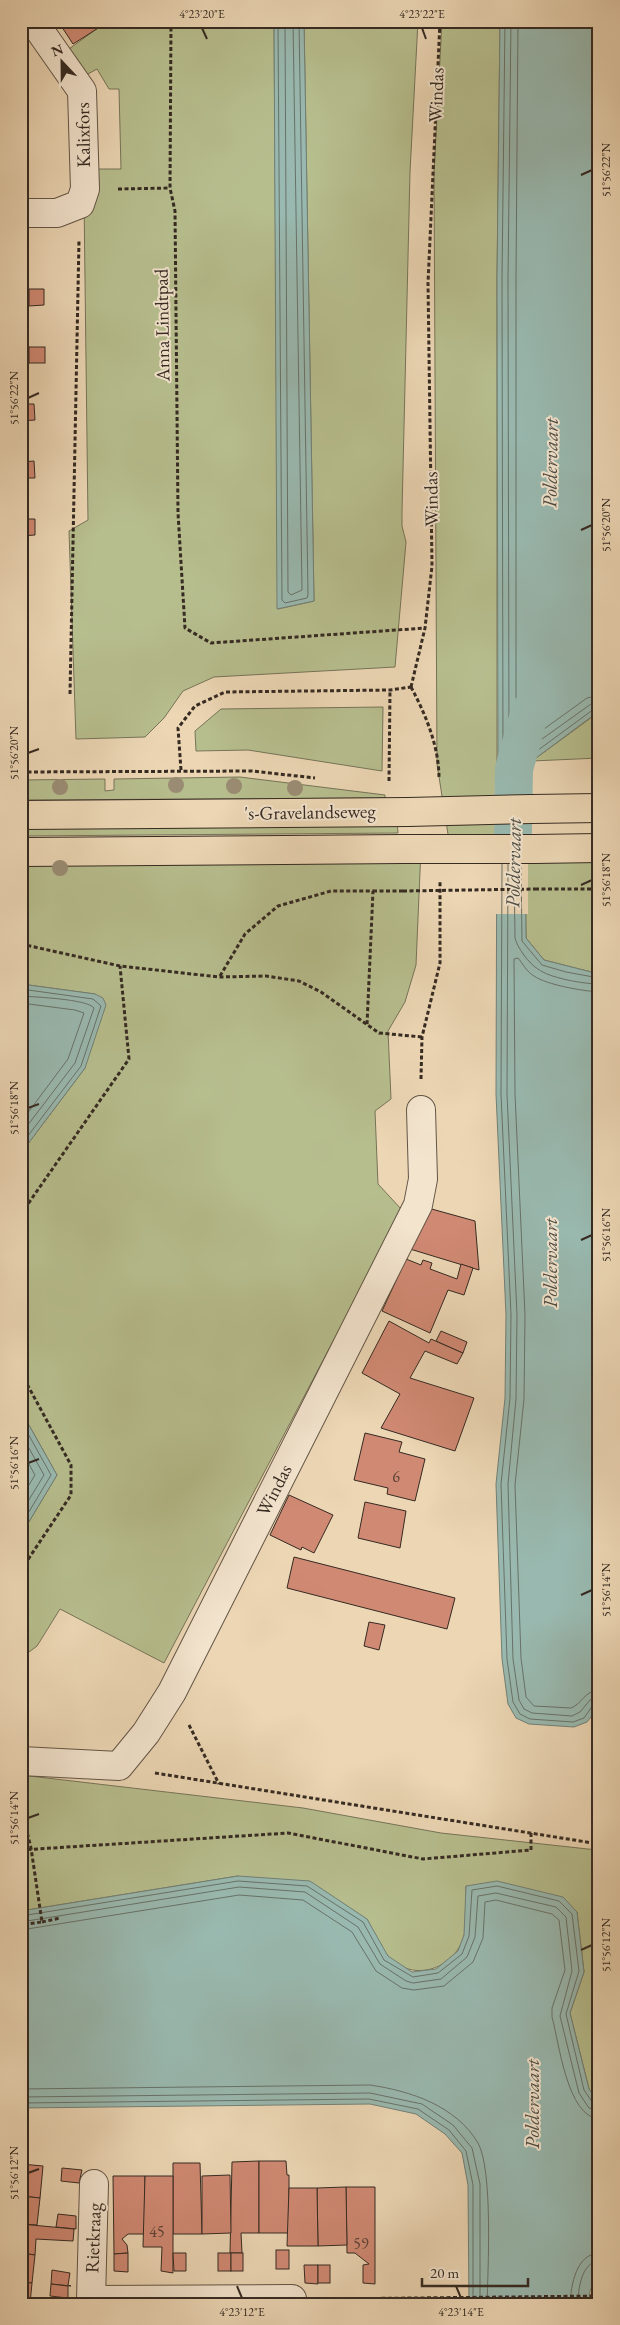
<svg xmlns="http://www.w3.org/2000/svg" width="620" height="2325" viewBox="0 0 620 2325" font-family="'EB Garamond',serif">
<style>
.green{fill:#b7be8e;stroke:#767458}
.water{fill:#99b9b0;stroke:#718077}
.pier{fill:#ecd6b4}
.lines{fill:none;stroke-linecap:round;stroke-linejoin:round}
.shore{stroke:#677269;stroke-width:1}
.canal{stroke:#99b9b0;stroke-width:38}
.building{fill:#d08973;stroke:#352a22}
.minor-casing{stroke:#635546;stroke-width:30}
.major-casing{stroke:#352a22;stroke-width:30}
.path{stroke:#352a22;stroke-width:3;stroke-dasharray:4 2.5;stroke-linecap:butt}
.minor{stroke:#f3e4ce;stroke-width:28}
.major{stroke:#ecd6b4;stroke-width:28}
.major-bridge-casing{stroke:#352a22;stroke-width:30;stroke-linecap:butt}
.path-bridge{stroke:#352a22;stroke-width:3;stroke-dasharray:4 2.5;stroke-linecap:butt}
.major-bridge{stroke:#ecd6b4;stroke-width:28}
.tree{fill:#9a8c73}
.ticks{fill:none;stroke:#352a22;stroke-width:2}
.labels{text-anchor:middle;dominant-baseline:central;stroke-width:4;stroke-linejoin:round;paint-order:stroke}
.number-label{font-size:16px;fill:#5c4236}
.street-label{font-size:19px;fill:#352a22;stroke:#f3e4ce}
.water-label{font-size:20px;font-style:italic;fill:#4e4e46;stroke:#f3e4ce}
.neatline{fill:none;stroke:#352a22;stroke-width:2}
.ticks-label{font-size:12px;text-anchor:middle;fill:#352a22}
</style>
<rect width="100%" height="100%" fill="#ecd6b4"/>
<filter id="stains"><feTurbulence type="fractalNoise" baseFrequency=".004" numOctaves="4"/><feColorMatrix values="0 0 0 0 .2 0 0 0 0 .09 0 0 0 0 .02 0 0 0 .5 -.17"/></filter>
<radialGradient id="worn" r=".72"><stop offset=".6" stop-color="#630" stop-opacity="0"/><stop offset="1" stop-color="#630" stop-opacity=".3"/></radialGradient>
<g class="green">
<path d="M100,21H274L278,609L314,601L304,21H418L410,172L402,512V526L406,542L395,667L214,677L183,691L164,718L145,737L76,739L69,531L88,520L84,198L92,169H121L119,89H109L97,69L86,75L69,49L102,25Z"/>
<path d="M442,21H500L497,279V845L450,847L437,764L434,173Z"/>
<path d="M383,707L382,771L248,750L196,751L195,731L221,709Z"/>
<path d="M599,711V758L532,761L599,712Z"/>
<path d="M240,777L385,795V798L21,800V780L105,779V791L114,790V779Z"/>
<path d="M397,821L398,833L21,836V826Z"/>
<path d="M599,842V974L544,960L526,938L525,844Z"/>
<path d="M421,848L416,965L405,1002L388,1031L391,1099L375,1111L378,1184L402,1210L164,1663L60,1609L37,1646L21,1658V1535L57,1475L21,1411V1153L85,1068L95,994L21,984V857Z"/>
<path d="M21,1775L303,1808L441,1833L597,1850L599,1845V2103L589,2089L570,2013L584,1972L577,1912L466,1886C465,1901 468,1922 464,1936C454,1970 412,1983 388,1956C379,1946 373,1930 367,1919L238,1876L21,1911Z"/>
</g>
<g class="water">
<path d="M274,21H304L314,601L277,609Z"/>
<path d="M500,21H599V711L532,761L498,762L497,279Z"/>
<path d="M497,781L525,844L526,938L544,960L599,974V1688L598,1708L587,1722L574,1727L529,1724L516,1718L508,1704L502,1659L496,1484L505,1398L506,1315L496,1094Z"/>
<path d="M21,984L95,994L103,998L106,1005L85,1068L21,1153Z"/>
<path d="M21,1411L57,1475L21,1535Z"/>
<path d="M238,1876L310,1881L367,1919L388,1956L412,1972L436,1969L458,1951L464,1935L466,1886L497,1881L563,1897L577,1912L584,1972L570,2013L589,2089L599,2103V2269L590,2291L589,2304H469L468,2185L462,2153L445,2134L416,2114L370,2104L21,2108V1911Z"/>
</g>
<path class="pier" d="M531,777L533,779L528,844V914H493L495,780L497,778Z"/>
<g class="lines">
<g class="shore">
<path d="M278,21L282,600L285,603L307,598L308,595L299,21"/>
<path d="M285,21L288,592L291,595L302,590L293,21"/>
<path d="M505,21L502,279L503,755L530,756L594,709L599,708"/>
<path d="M511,21L508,279L509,749H528L591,704L599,702"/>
<path d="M518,21L516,279V741L526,742L587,698L599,695"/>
<path d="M502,864L501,1094L511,1315L510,1398L501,1484L507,1659L513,1702L520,1714L530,1719L573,1722L584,1718L593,1705L599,1704"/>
<path d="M508,864L507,1094L517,1315L516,1399L508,1484L513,1659L519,1700L524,1709L532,1713L572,1716L580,1712L590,1700L599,1697"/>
<path d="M514,864L515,938C517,947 529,964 538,969C549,978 584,984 599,984"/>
<path d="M521,864L522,941L542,965L566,972L599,978"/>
<path d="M21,989L93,999L101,1006L81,1066L21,1145"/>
<path d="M599,992C583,991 547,985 534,976C527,972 523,964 518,958L514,959L515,1094L525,1315L524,1399L515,1485L521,1658L526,1697L534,1706L571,1708C583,1703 584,1691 599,1690"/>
<path d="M21,996C35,997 87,999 94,1008L75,1063L21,1134"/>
<path d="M21,1003L75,1010L84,1013L68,1059L21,1122"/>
<path d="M21,1421L51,1475L21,1525"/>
<path d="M21,1434L44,1475L21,1513"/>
<path d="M21,1450L35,1475L21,1498"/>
<path d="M21,1916L238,1881L307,1886L363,1922L384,1960L413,1977L438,1973L462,1954L469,1936L472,1890L497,1886L559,1901L572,1914L579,1971L566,2014L584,2090L593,2103L599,2105"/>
<path d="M21,1922L239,1887L305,1892L358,1927L380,1964L406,1981L413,1983L441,1979L467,1957L475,1937L478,1896L496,1893L556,1907L566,1917L572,1971L560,2016L579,2093L589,2108L599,2111"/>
<path d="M21,1930L239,1895L303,1900L352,1932L376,1971L402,1988L414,1990L444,1986L473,1962L483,1938L485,1902L496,1900L552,1914L559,1920L565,1970L552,2008V2017C559,2042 567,2117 599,2119"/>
<path d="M21,2089L370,2085C411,2091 456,2106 478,2143C493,2170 488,2269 487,2304"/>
<path d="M21,2097L370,2093L422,2104L453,2125L472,2148L480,2184V2304"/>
<path d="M21,2103L369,2099L418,2109L449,2130L466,2151L473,2185V2304"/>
<path d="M570,2304C571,2285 576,2254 599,2253"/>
<path d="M578,2304C578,2290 581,2262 599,2261"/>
</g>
<path class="canal" d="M513,832L514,769L530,711"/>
</g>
<g class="building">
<path d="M58,21H100L103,25L73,44Z"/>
<path d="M21,94L28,104V139H21Z"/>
<rect x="21" y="139" width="7" height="25"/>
<path d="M21,164H28V190L21,191Z"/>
<path d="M21,239H22L23,269H21Z"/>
<path d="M21,269H23L21,289Z"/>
<path d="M21,289H29V306H23V326H21Z"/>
<path d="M29,289H44V305L29,306Z"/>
<rect x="21" y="326" width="2" height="21"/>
<rect x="21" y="347" width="8" height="16"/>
<rect x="29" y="347" width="16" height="16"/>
<path d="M21,404H34L35,420L21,421Z"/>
<path d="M34,461L35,478H21V462Z"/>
<path d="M21,519H35V535L21,536Z"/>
<rect x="21" y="577" width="4" height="16"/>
<path d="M21,634H25L26,650H21Z"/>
<path d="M428,1208L475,1221L479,1270L410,1249Z"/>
<path d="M406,1259L421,1265L423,1260L432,1263L430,1269L457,1279L461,1264L473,1268L464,1295L448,1290L430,1333L382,1311Z"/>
<path d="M389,1321L429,1343L431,1339L463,1353L457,1364L425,1351L410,1378L474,1398L455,1451L381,1428L400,1394L362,1373Z"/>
<path d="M441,1331L467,1342L463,1353L436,1341Z"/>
<path d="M365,1433L402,1442L399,1452L425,1459L415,1501L387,1494L388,1488L354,1480Z"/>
<path d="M289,1495L333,1515L314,1553L302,1547L301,1550L270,1535Z"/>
<path d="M365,1502L406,1511L400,1548L358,1538Z"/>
<path d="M294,1557L455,1598L447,1629L287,1588Z"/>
<path d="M369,1622L385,1625L379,1650L364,1646Z"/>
<path d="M259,2161V2233H241L242,2253H230L232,2162Z"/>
<path d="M259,2161H286L287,2175H289V2233H259Z"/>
<path d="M173,2163H200L202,2234H173Z"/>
<path d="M21,2164L43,2166L40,2198L21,2196Z"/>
<path d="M62,2168L82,2170L79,2183L61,2181Z"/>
<path d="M230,2175L231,2233L202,2234V2176Z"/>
<path d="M113,2176H145V2234H128L122,2239L127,2245L128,2253L114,2254Z"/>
<path d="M145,2176H173V2273L161,2271L162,2247H143Z"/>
<path d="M346,2187H375V2284L363,2283V2265L369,2264L355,2253H347Z"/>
<path d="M346,2187L347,2245L318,2246L317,2188Z"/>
<path d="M289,2188H317L318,2246H287Z"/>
<path d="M21,2196L40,2198L37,2225L21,2224Z"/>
<path d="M58,2214L76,2216V2229L56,2227Z"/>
<path d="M21,2224L74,2229L73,2241L36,2239L35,2255L21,2253Z"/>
<rect x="276" y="2250" width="13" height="19"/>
<path d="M21,2253L35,2255L32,2283L21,2282Z"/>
<path d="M128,2253V2272L114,2271V2254Z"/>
<path d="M173,2253H186V2271H174Z"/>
<rect x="218" y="2253" width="13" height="18"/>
<rect x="231" y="2253" width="12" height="18"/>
<path d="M304,2265H318V2284L305,2283Z"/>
<rect x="318" y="2265" width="12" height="18"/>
<path d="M52,2270L70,2273L68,2285L71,2286L51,2284Z"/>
<path d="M21,2282L32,2283L30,2304H21Z"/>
<path d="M51,2284L68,2286V2298L50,2296Z"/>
</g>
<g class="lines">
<defs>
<g id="minor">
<path d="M21,213H57L80,204L85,189L82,91L33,21"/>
<path d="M21,1761L119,1766L146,1733L172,1692L418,1205L423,1179L421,1110"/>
<path d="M94,2184L91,2300L292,2299"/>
</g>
<g id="major">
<path d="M532,809L599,808"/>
<path d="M21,815L408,812"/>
<path d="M534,849L599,848"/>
<path d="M21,852L403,849"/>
</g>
</defs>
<use href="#minor" class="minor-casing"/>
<use href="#major" class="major-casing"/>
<g class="path">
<path d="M171,21L170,188L175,211L178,513L185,628L211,643L425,628"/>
<path d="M118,189L170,188"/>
<path d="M411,687L425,628L432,566L428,283L440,21"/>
<path d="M411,687C426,715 439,747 439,778"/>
<path d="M70,694L79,240"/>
<path d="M181,770L178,728L195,706L225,692L390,690L411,687"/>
<path d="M21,772L252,771L315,778"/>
<path d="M389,781L390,690"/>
<path d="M535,889H599"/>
<path d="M373,891H403"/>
<path d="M21,944L120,966L219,977L266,976L299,981L321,992L379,1033L422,1037"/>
<path d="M220,976L245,934L278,906L331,891H373L367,1025"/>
<path d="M421,1079L422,1037L440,963V880"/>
<path d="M21,1214L129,1059L120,966"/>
<path d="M21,1373L71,1465V1495L21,1570"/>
<path d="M189,1725L219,1784"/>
<path d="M155,1773L599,1844"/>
<path d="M21,1808L31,1848L42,1922L26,1924"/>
<path d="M21,1850L288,1833L423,1859L531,1850V1833"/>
<path d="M42,1922L60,1918"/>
<path d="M323,2299L599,2296"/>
</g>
<use href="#minor" class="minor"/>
<use href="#major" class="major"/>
<defs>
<g id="major-bridge">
<path d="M408,812L532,809"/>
<path d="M403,849H534"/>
</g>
</defs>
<use href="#major-bridge" class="major-bridge-casing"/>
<path class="path-bridge" d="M403,891L535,889"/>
<use href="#major-bridge" class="major-bridge"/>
</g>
<g class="tree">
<circle cx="176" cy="785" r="8"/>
<circle cx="234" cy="786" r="8"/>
<circle cx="60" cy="787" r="8"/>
<circle cx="295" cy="788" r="8"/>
<circle cx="60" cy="868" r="8"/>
</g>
<path class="ticks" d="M202,28L207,39M422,28L426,39M581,175L592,170M28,398L39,393M581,530L592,525M28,753L39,749M581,885L592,880M28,1108L39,1104M581,1240L592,1235M28,1463L39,1459M581,1595L592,1590M28,1818L39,1814M581,1950L592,1945M28,2173L39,2169M237,2286L242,2298M456,2286L461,2298"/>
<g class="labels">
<g class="number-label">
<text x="396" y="1476">6</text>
<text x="157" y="2231">45</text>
<text x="361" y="2243">59</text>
</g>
<g class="street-label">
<text transform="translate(436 95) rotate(-88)">Windas</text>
<text transform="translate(83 135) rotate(-91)">Kalixfors</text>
<text transform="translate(162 325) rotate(-91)">Anna Lindtpad</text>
<text transform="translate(431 499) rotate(-91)">Windas</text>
<text transform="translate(310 812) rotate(-1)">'s-Gravelandseweg</text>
<text transform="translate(274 1490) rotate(-63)">Windas</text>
<text transform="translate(93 2238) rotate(-88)">Rietkraag</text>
</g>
<g class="water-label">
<text transform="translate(550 463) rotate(-89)">Poldervaart</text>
<text transform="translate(513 863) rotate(-89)">Poldervaart</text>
<text transform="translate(550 1263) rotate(-90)">Poldervaart</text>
<text transform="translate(532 2104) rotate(-90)">Poldervaart</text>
</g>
</g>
<rect width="620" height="2325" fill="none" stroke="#ecd6b4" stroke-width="55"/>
<g transform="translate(62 62) rotate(338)" stroke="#f3e4ce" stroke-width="4" paint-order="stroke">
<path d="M0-4L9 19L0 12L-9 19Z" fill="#352a22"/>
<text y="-8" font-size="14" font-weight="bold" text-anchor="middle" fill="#352a22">N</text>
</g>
<path d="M422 2278v8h106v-8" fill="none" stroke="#352a22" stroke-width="2.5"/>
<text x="430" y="2278" font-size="15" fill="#352a22" stroke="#f3e4ce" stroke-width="4" paint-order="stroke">20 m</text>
<rect x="28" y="28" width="564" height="2270" class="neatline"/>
<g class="ticks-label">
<text x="202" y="18">4°23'20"E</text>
<text x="422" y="18">4°23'22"E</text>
<text transform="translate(606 170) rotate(-90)" y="4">51°56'22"N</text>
<text transform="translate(14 398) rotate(-90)" y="4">51°56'22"N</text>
<text transform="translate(606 525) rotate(-90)" y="4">51°56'20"N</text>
<text transform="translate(14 753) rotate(-90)" y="4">51°56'20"N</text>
<text transform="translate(606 880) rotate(-90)" y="4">51°56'18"N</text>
<text transform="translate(14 1108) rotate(-90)" y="4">51°56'18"N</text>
<text transform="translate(606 1235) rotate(-90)" y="4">51°56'16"N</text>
<text transform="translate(14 1463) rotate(-90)" y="4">51°56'16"N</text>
<text transform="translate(606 1590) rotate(-90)" y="4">51°56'14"N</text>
<text transform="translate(14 1818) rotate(-90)" y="4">51°56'14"N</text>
<text transform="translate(606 1945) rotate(-90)" y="4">51°56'12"N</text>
<text transform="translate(14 2173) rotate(-90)" y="4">51°56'12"N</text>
<text x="242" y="2316">4°23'12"E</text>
<text x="461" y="2316">4°23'14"E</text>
</g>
<rect width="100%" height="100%" filter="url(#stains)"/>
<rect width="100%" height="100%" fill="url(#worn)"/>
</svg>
